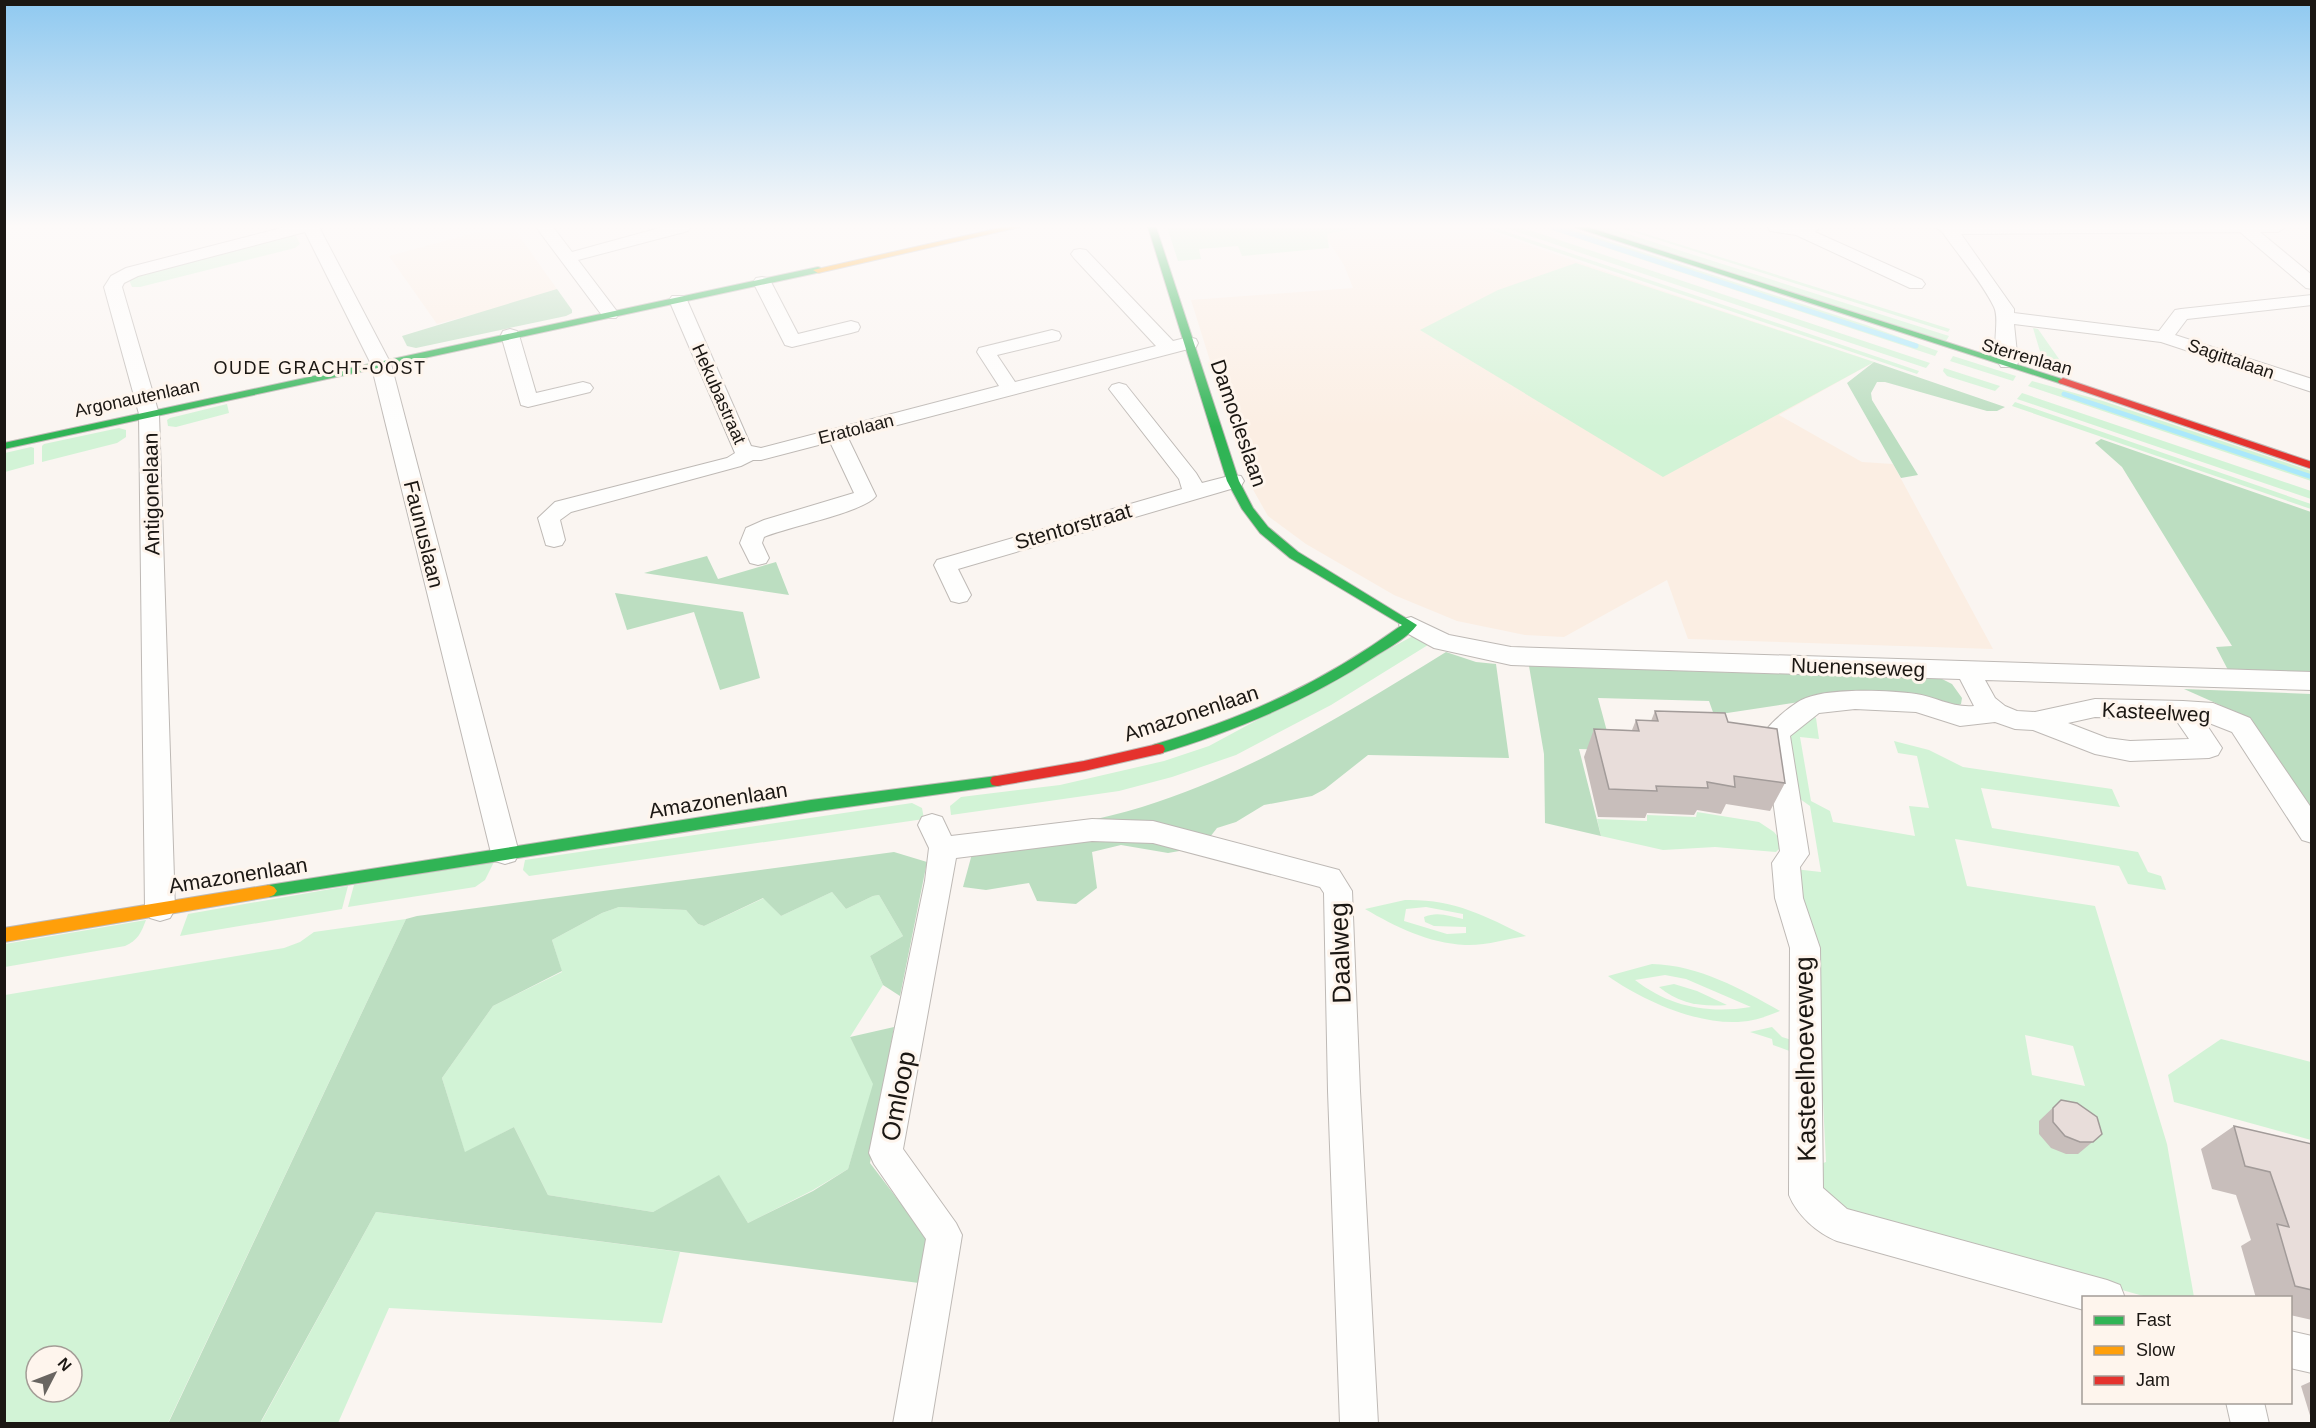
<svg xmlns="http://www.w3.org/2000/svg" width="2316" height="1428" viewBox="0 0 2316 1428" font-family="Helvetica,sans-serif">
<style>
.education{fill:#fbeee3}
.green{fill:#d2f3d6;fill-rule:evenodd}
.forest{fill:#bcdec1}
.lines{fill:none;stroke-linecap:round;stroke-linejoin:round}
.stream{stroke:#aae8fb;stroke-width:5}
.street-casing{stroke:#beb9b5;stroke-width:2}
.fast-casing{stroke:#beb9b5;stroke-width:2}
.slow-casing{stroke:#beb9b5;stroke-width:2}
.jam-casing{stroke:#beb9b5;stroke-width:2}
.street{fill:#fefefd;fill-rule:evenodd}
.fast{fill:#30b455;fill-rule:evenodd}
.slow{fill:#ff9f0a;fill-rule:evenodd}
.jam{fill:#e5322d;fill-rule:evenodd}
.wall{fill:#c8bebb}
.building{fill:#e8ddda;stroke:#a29b99;stroke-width:1.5}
.labels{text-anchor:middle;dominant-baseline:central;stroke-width:6;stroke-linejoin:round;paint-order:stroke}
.far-street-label{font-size:18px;fill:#1b1713;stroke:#fef5ed}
.far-neighbourhood-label{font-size:18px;letter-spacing:1.5px;fill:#1b1713;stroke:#fef5ed}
.street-label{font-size:21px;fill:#1b1713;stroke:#fef5ed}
.near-street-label{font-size:26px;fill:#1b1713;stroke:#fef5ed}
</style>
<rect width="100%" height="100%" fill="#faf5f1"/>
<g class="education">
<path d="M496,227H513L559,292L437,324L389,256Z"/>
<path d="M1292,227H1475L1874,362L1779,415L1862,462L1893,464L1993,649L1688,639L1667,580L1564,637L1525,635L1457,621L1394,595L1306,544L1268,516L1247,479L1191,300L1353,288L1344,265L1329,242Z"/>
</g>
<g class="green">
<path d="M1167,227H1361L1327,234L1329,248L1242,256L1238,246L1199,249L1201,259L1178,261Z"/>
<path d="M1482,227H1493L1919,371L1917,374Z"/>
<path d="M1503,227H1520L1930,363L1926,368Z"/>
<path d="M1543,227H1566L1866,325L1938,351L1935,356Z"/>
<path d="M1589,227H1606L1949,336L1946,341Z"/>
<path d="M1618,227H1624L1950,329L1948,332Z"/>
<path d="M293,235L296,236L300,244L295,248L140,287H132L129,280L132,277Z"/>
<path d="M1576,263L1874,362L1663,477L1420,330L1498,290Z"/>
<path d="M2033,328L2038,329L2066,369L2042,358Z"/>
<path d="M1953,356L2016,376L2013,381L1950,361Z"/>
<path d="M1944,368L2000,386L1995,391L1947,376L1943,371Z"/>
<path d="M2032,381L2103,401L2311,471V481L2028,386Z"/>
<path d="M2022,393L2311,491V499L2017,399Z"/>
<path d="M2015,402L2311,504V509L2012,406Z"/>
<path d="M227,404L229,413L176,427L168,426L167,420L170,418Z"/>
<path d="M119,428L126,430V437L117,443L42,462V446L44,444Z"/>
<path d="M31,447L34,448V464L5,472V453Z"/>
<path d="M1413,636L1436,640L1331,705L1236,755L1172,777L1119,791L951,815L950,806L961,797L1060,785L1164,761L1209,746Z"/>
<path d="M1812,715L1816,718L1819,739L1800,737L1811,801L1830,811L1833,822L1915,836L1909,806L1929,808L1917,756L1898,753L1894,741L1929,750L1963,767L2112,789L2120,807L1981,788L1992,828L2138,852L2148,872L2161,876L2166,890L2128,884L2119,866L1955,839L1967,886L2095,906L2167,1144L2194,1297H2147L2022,1262L1840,1217L1822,1200L1815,1166L1826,1162L1823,1101L1814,1092L1794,869L1821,872L1810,806L1790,792L1787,737ZM2025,1035L2073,1046L2085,1086L2032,1075Z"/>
<path d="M912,803L922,808L924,819L529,876L523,870L525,860Z"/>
<path d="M1697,812L1759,822L1774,832L1784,844L1776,852L1715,847L1663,850L1601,836L1597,819L1647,821V815L1696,817Z"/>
<path d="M494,862L485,880L475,887L348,907L354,885Z"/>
<path d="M348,886L342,909L180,936L188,914Z"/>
<path d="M832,892L846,909L873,896L879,895L903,936L870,956L883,985L850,1037L874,1084L848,1169L813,1190L748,1223L719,1176L653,1212L548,1195L514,1127L465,1153L442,1078L493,1006L562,972L552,940L602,913L619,907L686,910L698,924L704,926L764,898L781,916Z"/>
<path d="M1405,900C1454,899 1483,915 1526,936C1507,939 1485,946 1465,945C1428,943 1396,927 1365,909ZM1426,907L1463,914V919C1450,916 1437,911 1424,917L1425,922L1434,926L1466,927V933L1447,934L1404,921L1406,909Z"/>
<path d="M406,919L168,1423L5,1424V995L284,948L300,942L314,932ZM36,1356H72V1392H36Z"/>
<path d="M146,920C141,933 138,940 125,946L5,967V944Z"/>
<path d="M1652,964C1699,965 1741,989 1780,1011C1772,1014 1763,1018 1753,1020C1708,1030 1644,1002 1608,976ZM1665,975L1686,979L1751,1007C1708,1014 1670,1007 1635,980Z"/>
<path d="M1674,984L1697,991L1727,1005C1702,1007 1679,1004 1659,987Z"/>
<path d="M1772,1027L1782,1037L1795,1041V1053L1773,1045L1772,1039L1750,1032Z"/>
<path d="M2221,1039L2311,1062V1140L2174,1102L2168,1075Z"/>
<path d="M376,1212L680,1252L662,1323L389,1308L338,1423L260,1424Z"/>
</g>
<g class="forest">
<path d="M557,289L572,310V313L566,316L416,348L407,346L402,336Z"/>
<path d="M1874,362L2005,407L1997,411H1987L1885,382H1877L1871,393L1872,400L1918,475L1901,478L1847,383Z"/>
<path d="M2101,439L2311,512V677L2228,670L2216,647L2232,646L2122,467L2095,443Z"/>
<path d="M707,556L718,579L776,562L789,595L644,573Z"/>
<path d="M615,593L743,612L760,678L720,690L694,612L627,630Z"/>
<path d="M1446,652L1476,662L1496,664L1509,758L1368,755L1325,789L1312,796L1264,805L1236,822L1217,828L1210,837L1191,849L1168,853L1121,845L1092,852L1097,888L1076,904L1037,901L1029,883L986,890L963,887L976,839C1031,830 1088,824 1142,807C1252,773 1348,712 1446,652Z"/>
<path d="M1529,666L1942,679L1952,684L1962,698L1961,704L1952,708L1845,695L1714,715L1709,701L1598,698L1612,750L1579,749L1601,836L1545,823L1544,754Z"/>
<path d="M2184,689L2311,694V810L2256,729L2220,705Z"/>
<path d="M894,852L927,862L900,996L883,985L870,956L903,936L879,895L873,896L846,909L832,892L781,916L763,898L704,926L698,924L686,910L619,907L602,913L552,940L562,971L493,1006L442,1078L465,1152L514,1127L548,1195L653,1212L719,1175L748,1223L813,1191L848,1169L873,1084L850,1037L894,1027L870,1163L928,1239L919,1283L376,1212L260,1423L168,1424L406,919L417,916Z"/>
</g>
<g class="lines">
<g class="stream">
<path d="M1552,227L1916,346"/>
<path d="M2064,394L2312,477"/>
</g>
<defs>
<g id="street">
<path d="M285,227H319L391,364L519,853L515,861L505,864L495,861L491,853L371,364L305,232L138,276L124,283L122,287L159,414L175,909L170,918L160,921L150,918L145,909L139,414L104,287L111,276L126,268Z"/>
<path d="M536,227H553L572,252L663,227H690L688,231L578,260L619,314L616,318H604Z"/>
<path d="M1768,227H1820L1815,232L1922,280L1925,284L1922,288H1910L1796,235L1770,231Z"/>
<path d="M1936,227H2286L2278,232H2260L2312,275V289L2306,288L2240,232L1961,234L2014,309V313L2159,331L2175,310L2181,309L2312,295V305L2187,319L2175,335L2312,379V392L2161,342L2014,324L2018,363L2015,367H2001C1989,350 2001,321 1994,307C1982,282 1959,256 1943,233Z"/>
<path d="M1080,249L1086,250L1173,341L1189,337L1196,339L1198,343L1196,347L848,438L876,496C865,512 787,527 764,537L762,543L769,558L766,563L758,565L750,563L740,543L746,528L764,520L854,493L830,442L761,460H753L741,466L571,512L560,520L565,540L562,545L554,547L546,545L538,518L555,502L727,458L735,453L669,300L672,296H684L687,300L751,446L761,448L999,386L977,352L979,348L1052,330L1059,332L1061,336L1059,340L997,355L1015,382L1156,346L1074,258L1071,254L1074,250Z"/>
<path d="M762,277L768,278L771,282L798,334L851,321L858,323L860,327L858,331L851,333L792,347L785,345L753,282L756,278Z"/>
<path d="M510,329L517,331L519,335L536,393L583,382L590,384L593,388L590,392L528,407L521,405L501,335L503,331Z"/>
<path d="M1119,383L1126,385L1196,473L1202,483L1233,475L1241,476L1244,481L1241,486L958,569L971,595L967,601L959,603L951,601L934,565L937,560L1182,489L1179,479L1109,389L1112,385Z"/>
<path d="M1411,617L1449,635L1511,647L2312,672V690L1985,680L1995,698L2005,706L2017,711L2035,712L2095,699L2183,701L2213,703L2250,718L2312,809V843L2302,840L2232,732L2204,721L2222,748L2218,755L2209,758L2130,761L2095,754L2033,730L2015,729L1995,722L1960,726L1916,712L1855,709L1819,713L1790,736L1809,854L1800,867L1803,898L1820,948L1823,1188L1847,1209L2107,1280L2120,1285L2125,1298H2084V1310L1837,1241C1817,1233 1797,1215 1789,1195L1790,948L1775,898L1772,863L1780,851L1764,733C1770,723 1794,702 1806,698C1831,688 1888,690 1916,694C1936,697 1952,708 1974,706L1960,679L1511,665L1434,648L1403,631L1399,625L1403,619ZM2095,717L2176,720L2189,739L2130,741L2107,738L2068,723Z"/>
<path d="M932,814L942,817L951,836L1092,819L1153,821L1339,870L1352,891L1360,1091L1378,1424H1340L1328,1091L1324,893L1320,887L1153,843L1092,841L956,858L903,1149L956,1223L962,1235L931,1424H893L926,1239L874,1164L869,1153L925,881L929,848L918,825L922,817Z"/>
<path d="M2290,1331L2312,1336V1373L2290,1368Z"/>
<path d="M2226,1402H2264L2269,1424H2231Z"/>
</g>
<g id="fast">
<path d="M1148,227H1156L1239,481L1253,508L1268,527L1298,552L1417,625C1408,637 1390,647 1377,655C1309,700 1236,731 1158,754L1153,753L1151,749L1153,745C1249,716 1320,684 1402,625L1290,558L1260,533L1242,509L1227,481Z"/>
<path d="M1574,227H1587L2068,381L2063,384L2059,383Z"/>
<path d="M818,267L821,268V272L4,449V443Z"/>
<path d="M997,776L1002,777L1004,781L1002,785L997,786L811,812L269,897L264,895L261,891L264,887L269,885L811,800Z"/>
</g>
<g id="slow">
<path d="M1004,227H1020L818,273L813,270Z"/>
<path d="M269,885L274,887L277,891L274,895L269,897L4,942V928Z"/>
</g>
<g id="jam">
<path d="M2063,378L2312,462V469L2059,383L2058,381Z"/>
<path d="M1158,744L1163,745L1165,749L1163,753L1084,771L997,786L992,785L990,781L992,777L997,776L1084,761Z"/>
</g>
</defs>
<use href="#street" class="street-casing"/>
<use href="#fast" class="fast-casing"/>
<use href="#slow" class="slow-casing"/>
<use href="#jam" class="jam-casing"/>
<use href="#street" class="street"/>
<use href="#fast" class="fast"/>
<use href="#slow" class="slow"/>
<use href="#jam" class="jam"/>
</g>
<g class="wall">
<path d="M1655,711L1728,722L1785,783L1770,811L1726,804L1721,814L1697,810L1694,815L1647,813L1645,818L1598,817L1584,757L1594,729L1632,730L1636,720L1651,721Z"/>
<path d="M2061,1100L2102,1134L2078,1154H2066L2051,1148L2039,1134V1121Z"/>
<path d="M2234,1126L2312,1144V1320L2290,1315V1298H2256L2241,1246L2251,1240L2236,1195L2212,1189L2201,1149Z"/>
<path d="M2312,1381V1422L2301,1386Z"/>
</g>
<g class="building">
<path d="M1655,711L1725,713L1728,722L1777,729L1785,783L1734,776L1735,787L1707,782L1708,788L1656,786L1657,791L1609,789L1594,729L1639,731L1636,720L1658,721Z"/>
<path d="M2061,1100L2077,1103L2097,1117L2102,1134L2093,1142H2080L2065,1136L2053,1122V1108Z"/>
<path d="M2234,1126L2312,1144V1290L2295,1286L2277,1224L2289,1227L2270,1172L2245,1166Z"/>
</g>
<linearGradient id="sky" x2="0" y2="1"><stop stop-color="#8fc9f0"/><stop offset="0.53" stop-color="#fdfaf9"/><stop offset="1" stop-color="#fdfaf9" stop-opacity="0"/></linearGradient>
<rect width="2316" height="427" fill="url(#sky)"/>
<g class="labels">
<g class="far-street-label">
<text transform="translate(2027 357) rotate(16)">Sterrenlaan</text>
<text transform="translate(2231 359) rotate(19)">Sagittalaan</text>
<text transform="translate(719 394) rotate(66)">Hekubastraat</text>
<text transform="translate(137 398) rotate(-12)">Argonautenlaan</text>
<text transform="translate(856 429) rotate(-14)">Eratolaan</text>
</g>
<g class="far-neighbourhood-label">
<text x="320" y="368">OUDE GRACHT-OOST</text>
</g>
<g class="street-label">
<text transform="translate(1239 423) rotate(71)">Damocleslaan</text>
<text transform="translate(151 494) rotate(-91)">Antigonelaan</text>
<text transform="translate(1073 526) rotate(-16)">Stentorstraat</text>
<text transform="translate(424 534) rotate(76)">Faunuslaan</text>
<text transform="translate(1858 667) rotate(2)">Nuenenseweg</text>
<text transform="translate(2156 712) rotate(3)">Kasteelweg</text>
<text transform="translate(1191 713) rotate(-18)">Amazonenlaan</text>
<text transform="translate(718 800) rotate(-9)">Amazonenlaan</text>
<text transform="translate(238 875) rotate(-9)">Amazonenlaan</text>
</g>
<g class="near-street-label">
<text transform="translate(1340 953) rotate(-92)">Daalweg</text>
<text transform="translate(1805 1059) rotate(-91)">Kasteelhoeveweg</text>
<text transform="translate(898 1096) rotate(-79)">Omloop</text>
</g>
</g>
<rect width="2316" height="1428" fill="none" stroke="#1b1713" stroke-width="12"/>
<rect x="2082" y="1296" width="210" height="108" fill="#fef5ed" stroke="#a39c96" stroke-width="1.5"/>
<rect x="2094" y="1316" width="30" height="9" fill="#30b455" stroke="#a39c96" stroke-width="1.5"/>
<text x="2136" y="1326" font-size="18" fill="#1b1713">Fast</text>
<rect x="2094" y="1346" width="30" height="9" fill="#ff9f0a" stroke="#a39c96" stroke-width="1.5"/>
<text x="2136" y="1356" font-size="18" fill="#1b1713">Slow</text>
<rect x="2094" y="1376" width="30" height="9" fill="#e5322d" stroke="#a39c96" stroke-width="1.5"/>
<text x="2136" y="1386" font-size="18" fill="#1b1713">Jam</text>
<g transform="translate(54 1374) rotate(48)"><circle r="28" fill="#fef5ed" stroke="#a39c96" stroke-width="1.5"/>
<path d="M0-4.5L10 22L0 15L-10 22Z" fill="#696561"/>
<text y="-9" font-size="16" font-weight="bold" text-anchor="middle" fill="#1b1713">N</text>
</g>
</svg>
